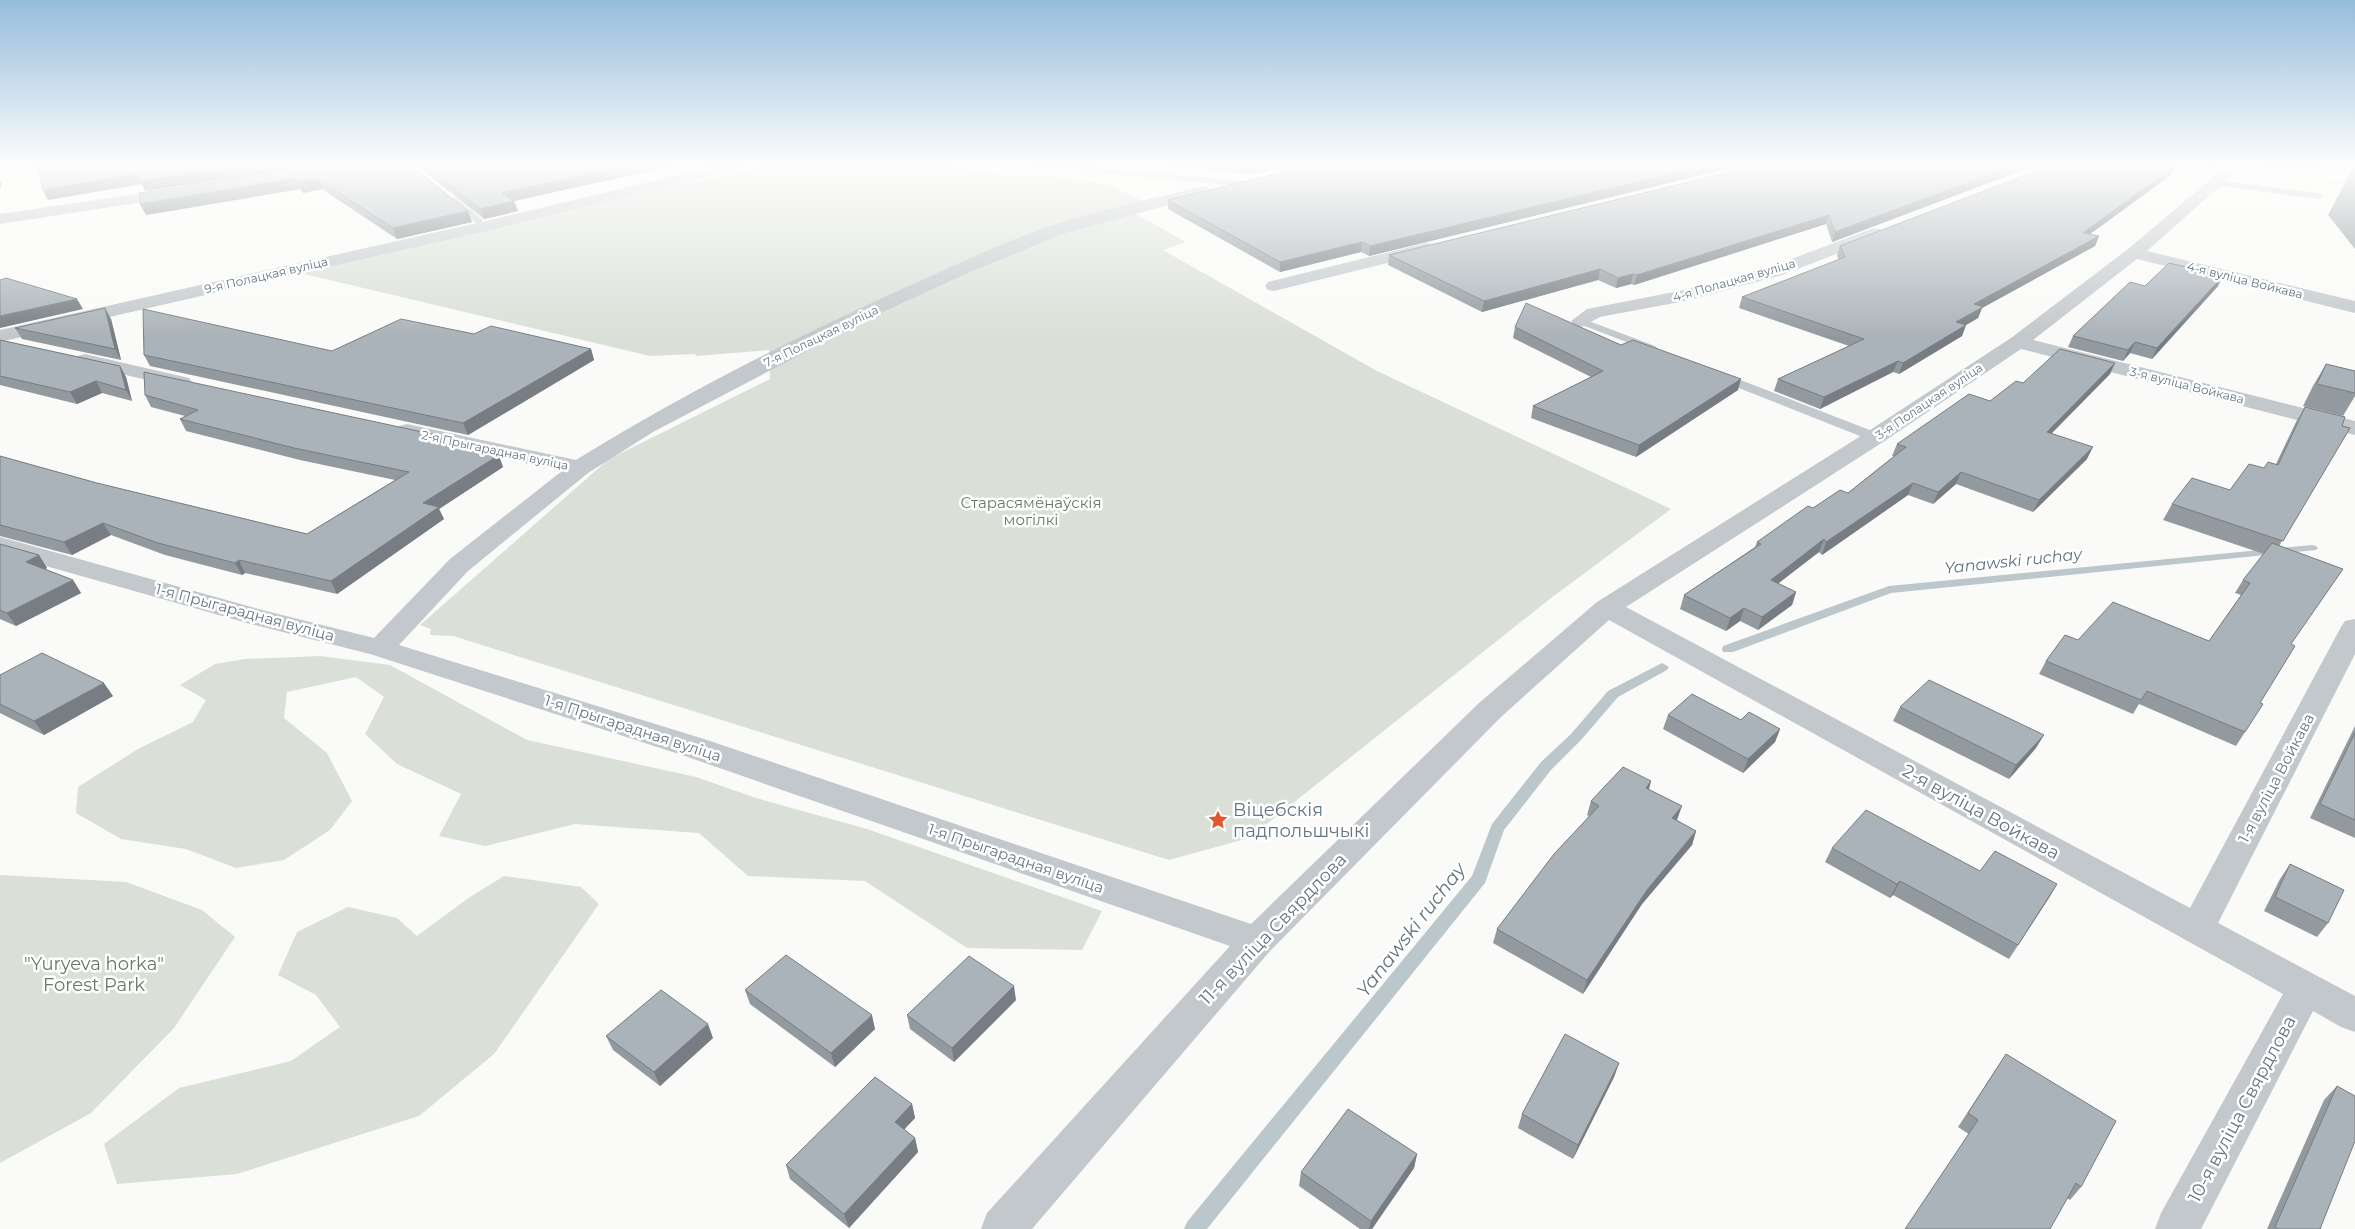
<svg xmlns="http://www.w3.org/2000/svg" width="2355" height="1229" viewBox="0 0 2355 1229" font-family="Montserrat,sans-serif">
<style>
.green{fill:#dadfd7}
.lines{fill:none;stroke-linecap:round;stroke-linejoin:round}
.stream{fill:#bbc7cb;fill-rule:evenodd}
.primary-casing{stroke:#b5babe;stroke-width:1}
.service{fill:#c3c8cc;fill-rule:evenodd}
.minor{fill:#c3c8cc;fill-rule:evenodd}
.primary{fill:#fff;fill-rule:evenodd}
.tram{stroke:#a2aab0;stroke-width:1}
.wall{fill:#929a9f}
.shaded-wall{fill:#777d82}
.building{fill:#aab3b9;stroke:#777d82}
.labels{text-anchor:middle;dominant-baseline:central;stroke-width:5;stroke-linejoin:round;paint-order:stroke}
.far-street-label{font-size:12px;fill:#657683;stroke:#fff}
.park-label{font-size:15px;fill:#687a64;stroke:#fff}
.street-label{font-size:15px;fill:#657683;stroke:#fff}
.water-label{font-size:16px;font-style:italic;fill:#60757c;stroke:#fff}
.near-poi-label{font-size:18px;fill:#657683;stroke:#fff;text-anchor:start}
.near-street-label{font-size:18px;fill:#657683;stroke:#fff}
.near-park-label{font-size:18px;fill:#687a64;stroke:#fff}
.near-water-label{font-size:19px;font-style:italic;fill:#60757c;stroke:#fff}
</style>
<rect width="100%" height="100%" fill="#fafaf8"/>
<g class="green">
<path d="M772,165H927L999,174L1051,175L1108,185L1146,202L1125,208L1186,242L1163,250L1377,371L1671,509L1551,598L1249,838L1169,860L453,636L430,635L431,629L420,625L609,459L770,379L769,350L696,356L695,354L650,356L296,272L590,202Z"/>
<path d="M320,656L390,665L527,740L696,777L756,798L867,829L1102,911L1082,950L967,948L865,881L748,876L699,833L575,824L485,846L439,836L461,794L397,764L365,734L384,697L356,677L287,692L284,718L327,753L352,801L330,830L284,860L236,868L186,849L121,839L76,813L78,787L138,749L193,722L206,700L180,685L215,664L245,659Z"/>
<path d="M0,875L126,882L202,910L235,937L174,1028L91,1113L0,1163Z"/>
<path d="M504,876L581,887L599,904L494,1054L419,1116L237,1174L117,1184L104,1144L179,1088L291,1061L340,1027L316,995L278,975L297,932L348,907L397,918L417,936L467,899Z"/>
</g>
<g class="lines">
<g class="stream">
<path d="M2312,545L2316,546L2318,548L2316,550L1891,593L1733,652H1723L1722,649L1723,646L1889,586Z"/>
<path d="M1662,663L1669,667L1667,670L1618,697L1581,740L1551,770L1504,830L1485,883L1207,1229H1184L1187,1222L1472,876L1492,824L1541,762L1571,734L1608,691Z"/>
</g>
<defs>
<path id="primary" d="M2208,165H2254L2355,175V185L2215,169L2210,168Z"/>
</defs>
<use href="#primary" class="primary-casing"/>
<g class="service">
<path d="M1036,165H1066L1240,180L1245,183L1240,186L1040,168Z"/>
<path d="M2215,180L2319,193L2324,196L2319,199L2212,185L2210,183Z"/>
<path d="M450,198H456L482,219V223H476L450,202Z"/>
<path d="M1581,318L1655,346L1657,348L1651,352L1647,350L1577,323L1575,321Z"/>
<path d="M1720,372L1880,434L1882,437L1880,440H1870L1716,379L1714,376Z"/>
</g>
<g class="minor">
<path d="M720,165H744L742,168L486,231L0,342V330L486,221Z"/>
<path d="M2223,165L2237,166L2220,186L2147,251L2355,301V313L2137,259L2033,340L2355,421V435L2021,349L1883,442L1626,607L2190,908L2341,627L2345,621L2355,619V654L2218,923L2355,996V1032L2341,1027L2313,1011L2201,1229H2155L2161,1213L2283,994L1609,620L1501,717L1270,951L1032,1229H981L987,1213L1230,946L682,755L370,654L247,623L0,553V537L266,611L374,638L450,559L562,471L399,436L396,431L399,426L407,424L576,460C681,395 792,339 904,288C952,267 1001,243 1050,226C1100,209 1153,199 1204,186L1209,188L1212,191L1209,194L1062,234L961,276L874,316L653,432L588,473L468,571L399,645L704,739L1251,924L1479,703L1597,602L1867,432L2011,338L2128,249L2210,180Z"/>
<path d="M177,188L182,190L185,193L182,196L0,224V214Z"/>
<path d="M1874,228L1880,229L1882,233L1880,237L1782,275L1685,301L1600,317L1581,327L1574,325L1571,321L1587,309L1684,290L1770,267Z"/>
<path d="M1426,243L1432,244L1435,248L1432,252L1274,291L1268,290L1265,286L1268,282Z"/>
<path d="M85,354L189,378L192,382L189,386L182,388L78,364L75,360L78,356Z"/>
</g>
<use href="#primary" class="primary"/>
<path class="tram" d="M2287,165L2355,172"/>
</g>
<g class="wall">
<path d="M337,165L472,222L397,239L322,189L303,193L300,189L146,215Z"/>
<path d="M416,165H676L514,201L518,211L484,219Z"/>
<path d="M1163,165H1742L1369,256L1361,252L1280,272L1168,209V200L1320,165H1304L1249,174Z"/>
<path d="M1759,165H2036L1832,242L1826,224L1634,285L1631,284L1616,288L1598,280L1482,312L1388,265L1389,255Z"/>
<path d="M2353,168H2355V249L2328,215Z"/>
<path d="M2171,175L2090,234L2099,236L2095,246L1982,308L1978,318L1966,325L1962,336L1899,374L1893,372L1820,409L1774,391L1778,379L1849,346L1739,308L1742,297L1839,260L1837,256L1840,246Z"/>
<path d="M2145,286H2218L2152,359L2130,353L2123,361L2068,347L2073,336Z"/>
<path d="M111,319L121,360L22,339L15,328Z"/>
<path d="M1515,327L1621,345L1738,390L1636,457L1531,418L1533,406L1591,377L1513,338Z"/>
<path d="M474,334L591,349L594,360L468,435L150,366L144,355L332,351Z"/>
<path d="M0,340L120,366L126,377L132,401L102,393L77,404L0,385Z"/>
<path d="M2115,363L2110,374L2051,434L2087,459L2033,512L1956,484L1933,504L1908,495L1822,555L1819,552L1778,583L1796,592L1792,605L1758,630L1740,621L1726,631L1680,609L1684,595L1755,547L1757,542L1813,508L1848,493L1894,456H1892L1897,444L1990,401L2023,383Z"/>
<path d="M2326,364L2355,371V396L2343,416L2303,406L2313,386Z"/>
<path d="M145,395L444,443L503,467L439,509L444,519L337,594L245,573L242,575L165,555L111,535L72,555L0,536V456L97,483L307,534L395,480L300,460L186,431L180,419L185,416L151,407Z"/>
<path d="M2305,407L2342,426L2350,428L2279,546L2291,644L2260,703L2245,732L2236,746L2139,704L2133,714L2039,674L2046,661L2078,640L2209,641L2241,595L2235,593L2243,580L2264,554L2163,520L2172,504L2230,490L2264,468L2276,464L2296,422Z"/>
<path d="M0,544L39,555L47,568L45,569L73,580L81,593L16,626L0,619Z"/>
<path d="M0,675L113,696L44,735L0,713Z"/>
<path d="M1900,707L2036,748L2009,779L1893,721Z"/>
<path d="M1668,715L1741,720L1780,729L1775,742L1743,773L1663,729Z"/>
<path d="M2355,726V838L2310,818Z"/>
<path d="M1651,781L1649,789L1677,820L1696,831L1692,845L1642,904L1583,994L1493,943L1497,929L1589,816L1587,815L1591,801Z"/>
<path d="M1832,848L1980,871L2057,884L2009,959L1893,895L1890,898L1825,862Z"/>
<path d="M2290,864L2328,923L2317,937L2264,911L2280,879Z"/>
<path d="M745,990L875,1029L835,1067L750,1004Z"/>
<path d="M1016,1000L954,1062L910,1029L907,1015Z"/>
<path d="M606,1036L713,1038L660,1086L613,1050Z"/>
<path d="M2006,1054L2081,1187L2070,1200L1958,1127Z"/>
<path d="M1619,1063L1614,1077L1573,1159L1518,1128L1522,1114Z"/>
<path d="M2337,1086L2320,1229H2321H2267L2324,1100Z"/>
<path d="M912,1104L915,1118L904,1129L915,1138L918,1152L849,1228L790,1179L786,1165Z"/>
<path d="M1417,1154L1414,1168L1372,1229H1360L1299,1186L1301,1172Z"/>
</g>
<g class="shaded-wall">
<path d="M254,165H329L145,191L142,184L48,200L43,190L140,173Z"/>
<path d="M628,165H676L514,201L518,211L484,219L480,209L502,193Z"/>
<path d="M1250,165H1304L1249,174Z"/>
<path d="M1708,165H1742L1369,256L1370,246Z"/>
<path d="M2015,165H2036L1832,242L1835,232Z"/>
<path d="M2175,166L2171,175L2079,242L2083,233Z"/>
<path d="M296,178L300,189L146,215L140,204Z"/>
<path d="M318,179L322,189L303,193L298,182Z"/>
<path d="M0,180L2,183L0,189Z"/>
<path d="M468,211L472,222L397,239L393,228Z"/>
<path d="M1829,215L1826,224L1634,285L1637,275Z"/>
<path d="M2099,236L2095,246L1982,308L1978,318L1952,333L1956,322L1974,304Z"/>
<path d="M1362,242L1361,252L1280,272V262Z"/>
<path d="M1600,269L1598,280L1482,312L1484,301Z"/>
<path d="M1633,274L1631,284L1616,288L1618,278Z"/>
<path d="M2223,276L2218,286L2152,359L2157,348Z"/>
<path d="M77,299L83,309L0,328V316Z"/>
<path d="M105,308L111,319L121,360L115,349Z"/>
<path d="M1966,325L1962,336L1899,374L1903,363Z"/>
<path d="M2135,342L2130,353L2123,361L2128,350Z"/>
<path d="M591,349L594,360L468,435L463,423Z"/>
<path d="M1898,361L1893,372L1820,409L1824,397Z"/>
<path d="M2115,363L2110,374L2041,444L2047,432Z"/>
<path d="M120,366L126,377L132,401L126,390Z"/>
<path d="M1741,379L1738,390L1636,457L1639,445Z"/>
<path d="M96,381L102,393L77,404L70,392Z"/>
<path d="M441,436L446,448L433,441Z"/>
<path d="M2093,447L2087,459L2033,512L2039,500Z"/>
<path d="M499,455L503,467L439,509L444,519L337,594L331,581L423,503Z"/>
<path d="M1961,472L1956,484L1933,504L1938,492Z"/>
<path d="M1913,483L1908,495L1822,555L1826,542Z"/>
<path d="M103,523L111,535L72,555L64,542Z"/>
<path d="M1824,539L1819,552L1766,593L1771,580Z"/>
<path d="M39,555L47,568L35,575L26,562Z"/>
<path d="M239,560L245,573L242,575L235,563Z"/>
<path d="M73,580L81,593L16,626L7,613Z"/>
<path d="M1796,592L1792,605L1758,630L1762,617Z"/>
<path d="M1744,608L1740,621L1726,631L1730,618Z"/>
<path d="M104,683L113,696L44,735L34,721Z"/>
<path d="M1780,729L1775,742L1743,773L1748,759Z"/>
<path d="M2044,735L2036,748L2009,779L2016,765Z"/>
<path d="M1651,781L1647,795L1646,788Z"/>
<path d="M1682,806L1677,820L1672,818Z"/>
<path d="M1696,831L1692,845L1642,904L1583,994L1587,980L1647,890Z"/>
<path d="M1900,881L1893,895L1890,898L1897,884Z"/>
<path d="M2057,884L2049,898L2009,959L2018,945Z"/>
<path d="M1014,986L1016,1000L954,1062L952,1048Z"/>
<path d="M872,1015L875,1029L835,1067L831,1053Z"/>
<path d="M708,1024L713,1038L660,1086L654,1072Z"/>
<path d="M1619,1063L1614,1077L1573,1159L1578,1145Z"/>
<path d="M912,1104L915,1118L898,1136L895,1122Z"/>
<path d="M915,1138L918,1152L849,1228L844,1214Z"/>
<path d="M1417,1154L1414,1168L1372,1229H1369L1371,1221Z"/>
</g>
<g class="building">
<path d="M37,165H254L140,181V173L43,190Z"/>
<path d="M337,165H410L468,211L393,228L318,179L298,182L296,178L140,204V193Z"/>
<path d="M425,165H628L502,193L514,201L480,209Z"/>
<path d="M1322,165H1708L1370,246L1362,242L1280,262L1168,200L1280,173Z"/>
<path d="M1759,165H2015L1835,232L1829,215L1637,275L1633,274L1618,278L1600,269L1484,301L1389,255Z"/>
<path d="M2052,165H2175V166L2083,233L2099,236L1974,304L1983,307L1956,322L1966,325L1903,363L1898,361L1824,397L1778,379L1864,339L1742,297L1845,257L1840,246Z"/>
<path d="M2169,263L2223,276L2157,348L2135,342L2128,350L2073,336L2130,282L2145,286Z"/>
<path d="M6,278L77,299L0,316V280Z"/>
<path d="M1526,303L1621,345L1633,340L1741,379L1639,445L1533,406L1603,371L1515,327Z"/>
<path d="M105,308L115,349L15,328Z"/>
<path d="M143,309L332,351L401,319L474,334L491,326L591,349L463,423L144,355Z"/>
<path d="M0,340L120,366L126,390L96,381L70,392L0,376Z"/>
<path d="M2060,349L2115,363L2047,432L2093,447L2039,500L1961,472L1938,492L1913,483L1826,542L1824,539L1771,580L1796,592L1762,617L1744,608L1730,618L1684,595L1761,544L1757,542L1808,506L1813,508L1840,490L1848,493L1906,447L1897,444L1969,394L1990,401L2016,381L2023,383Z"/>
<path d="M2326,364L2355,371V393L2317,384Z"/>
<path d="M144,372L441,436L433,441L499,455L423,503L439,507L331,581L239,560L235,563L158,543L103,523L64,542L0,525V456L97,483L307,534L409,472L294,448L180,419L198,410L145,395Z"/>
<path d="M2305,407L2345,417L2342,426L2350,428L2283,541L2172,504L2192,478L2230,490L2249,464L2264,468L2268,462L2278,465Z"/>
<path d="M2272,543L2343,569L2291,644L2295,646L2260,703L2263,704L2245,732L2147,691L2141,700L2046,661L2065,635L2078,640L2113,602L2209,641L2250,583L2243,580Z"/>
<path d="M0,544L39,555L26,562L73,580L7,613L0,610Z"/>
<path d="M42,653L104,683L34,721L0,704V675Z"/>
<path d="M1929,680L2044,735L2016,765L1900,707Z"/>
<path d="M1692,694L1741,720L1749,712L1780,729L1748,759L1668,715Z"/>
<path d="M2355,733V820L2320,804Z"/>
<path d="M1623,767L1651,781L1646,788L1682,806L1672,818L1696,831L1647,890L1587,980L1497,929L1554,854L1599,806L1591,801Z"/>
<path d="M1866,810L1980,871L1995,851L2057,884L2018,945L1900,881L1897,884L1832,848Z"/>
<path d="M2290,864L2344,890L2328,923L2275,897Z"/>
<path d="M786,955L872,1015L831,1053L745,990Z"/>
<path d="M969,956L1014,986L952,1048L907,1015Z"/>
<path d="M661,990L708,1024L654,1072L606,1036Z"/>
<path d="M1565,1034L1619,1063L1578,1145L1522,1114Z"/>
<path d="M2006,1054L2116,1121L2081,1187L2076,1183L2050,1229H1905L1978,1120L1968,1113Z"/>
<path d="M875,1077L912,1104L895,1122L915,1138L844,1214L786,1165Z"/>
<path d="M2337,1086L2355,1096V1141L2320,1229H2321H2279L2275,1227Z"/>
<path d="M1348,1109L1417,1154L1371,1221L1301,1172Z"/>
</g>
<linearGradient id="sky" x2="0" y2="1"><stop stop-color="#96bcdc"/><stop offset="0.49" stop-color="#fdfdfc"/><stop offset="1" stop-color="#fdfdfc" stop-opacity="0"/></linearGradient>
<rect width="2355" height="337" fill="url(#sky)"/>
<defs>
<symbol id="sight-bare" viewBox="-9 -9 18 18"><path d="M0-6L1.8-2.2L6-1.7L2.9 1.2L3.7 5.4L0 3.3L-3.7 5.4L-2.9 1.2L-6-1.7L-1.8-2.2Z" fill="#e4572e" stroke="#fff" stroke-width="2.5" paint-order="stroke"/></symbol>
</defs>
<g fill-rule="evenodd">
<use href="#sight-bare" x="1204" y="806" width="28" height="28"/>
</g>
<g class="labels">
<g class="far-street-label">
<text transform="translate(266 275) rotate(-13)">9-я Полацкая вуліца</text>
<text transform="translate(1734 280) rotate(-16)">4-я Полацкая вуліца</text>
<text transform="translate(2245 280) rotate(14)">4-я вуліца Войкава</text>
<text transform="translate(821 336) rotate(-26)">7-я Полацкая вуліца</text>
<text transform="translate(2187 385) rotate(14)">3-я вуліца Войкава</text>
<text transform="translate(1929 401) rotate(-34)">3-я Полацкая вуліца</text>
<text transform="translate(495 450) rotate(12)">2-я Прыгарадная вуліца</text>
</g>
<g class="park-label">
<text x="1031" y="502">Старасямёнаўскія<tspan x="1031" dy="17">могілкі</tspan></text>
</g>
<g class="street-label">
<text transform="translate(245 612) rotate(15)">1-я Прыгарадная вуліца</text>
<text transform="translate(633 728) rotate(18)">1-я Прыгарадная вуліца</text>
<text transform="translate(2276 778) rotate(-62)">1-я вуліца Войкава</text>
<text transform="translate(1016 858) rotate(19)">1-я Прыгарадная вуліца</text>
</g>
<g class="water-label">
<text transform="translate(2013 561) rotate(-6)">Yanawski ruchay</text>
</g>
<g class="near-poi-label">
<text x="1233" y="810">Віцебскія<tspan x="1233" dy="21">падпольшчыкі</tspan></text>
</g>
<g class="near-street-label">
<text transform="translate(1981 812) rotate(29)">2-я вуліца Войкава</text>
<text transform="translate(1273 929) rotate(-46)">11-я вуліца Свярдлова</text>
<text transform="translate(2242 1109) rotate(-62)">10-я вуліца Свярдлова</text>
</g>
<g class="near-park-label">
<text x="94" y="964">"Yuryeva horka"<tspan x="94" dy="21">Forest Park</tspan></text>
</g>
<g class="near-water-label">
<text transform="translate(1411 930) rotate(-52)">Yanawski ruchay</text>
</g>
</g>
</svg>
